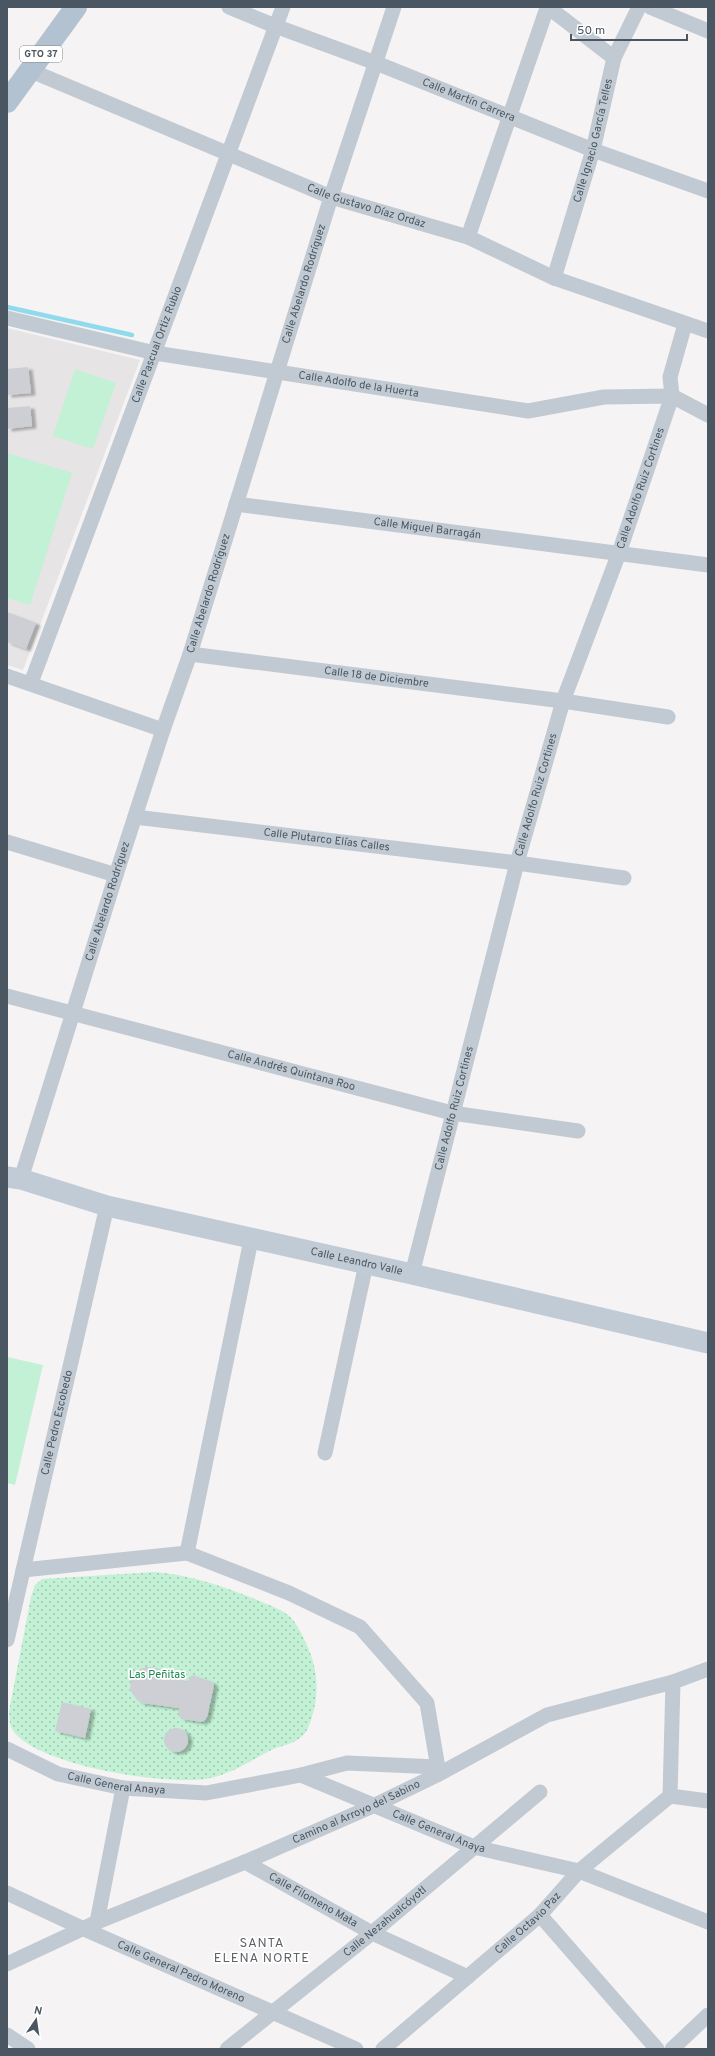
<svg xmlns="http://www.w3.org/2000/svg" width="715" height="2056" viewBox="0 0 715 2056" font-family="Overpass,sans-serif">
<style>
.education{fill:#e6e4e5}
.grass{fill:#c3f1d5}
.park{fill:url(#park-dots)}
.lines{fill:none;stroke-linecap:round;stroke-linejoin:round}
.stream{stroke:#90daee;stroke-width:4.5}
.building{fill:#cdcfd5;filter:url(#shadow)}
.street{stroke:#c1cad2;stroke-width:15}
.secondary{stroke:#c1cbd6;stroke-width:21}
.primary{stroke:#b3c2d1;stroke-width:22}
.labels{text-anchor:middle;dominant-baseline:central;stroke-width:3.5;stroke-linejoin:round;paint-order:stroke}
.shield{fill:#fff;stroke:#808990;stroke-width:1}
.shield-label{font-size:10px;font-weight:bold;fill:#4a5661}
.street-label{font-size:11px;fill:#4a5661;stroke:#fff}
.park-label{font-size:11px;fill:#17864f;stroke:#fff}
.quarter-label{font-size:13px;letter-spacing:1px;fill:#5f6368;stroke:#fff}
</style>
<defs>
<pattern id="park-dots" width="8" height="8" patternUnits="userSpaceOnUse"><rect width="8" height="8" fill="#c3f1d5"/><path d="M2 2h.1M6 6h.1" fill="none" stroke="#a0c6b0" stroke-width="1.8" stroke-linecap="round"/></pattern>
<filter id="shadow"><feDropShadow dx="4.5" dy="2.5" stdDeviation="1" flood-color="#0004"/></filter>
</defs>
<rect width="100%" height="100%" fill="#f5f3f3"/>
<path class="education" d="M7,328L140,360L23,670L7,665Z"/>
<g class="grass">
<path d="M75,369L116,383L93,449L53,436Z"/>
<path d="M7,453L72,473L30,605L7,598Z"/>
<path d="M7,1357L43,1365L15,1485L7,1483Z"/>
</g>
<path class="park" d="M155,1572C191,1575 222,1586 255,1599C266,1604 279,1608 288,1615C297,1623 301,1633 306,1643C318,1669 320,1693 311,1720C309,1726 306,1734 300,1738C291,1745 279,1746 269,1751C249,1762 229,1775 206,1779C164,1785 41,1766 14,1732C8,1724 9,1715 10,1706L31,1597L35,1585L42,1579Z"/>
<g class="lines">
<path class="stream" d="M7,307L132,335"/>
</g>
<g class="building">
<path d="M28,367L31,393L7,395V369Z"/>
<path d="M30,406L32,426L7,429V408Z"/>
<path d="M7,612L36,623L26,649L7,642Z"/>
<path d="M146,1667H152L187,1682L192,1675L212,1682L214,1685L207,1717L205,1720L202,1722L183,1719L179,1717V1708L142,1703L137,1700L130,1690L131,1677L140,1669Z"/>
<path d="M62,1702L91,1709L85,1738L55,1731Z"/>
<circle cx="176" cy="1740" r="12"/>
</g>
<g class="lines">
<g class="street">
<path id="s1" d="M229,7L275,26L376,63L593,150L708,191"/>
<path d="M548,7L614,58"/>
<path d="M650,7L708,31"/>
<path id="s2" d="M29,70L331,197L468,237L554,278L708,331"/>
<path d="M468,237L547,8"/>
<path id="s3" d="M554,278L593,150L614,58L639,7"/>
<path id="s4" d="M7,318L155,353L528,411L604,397L672,396L708,415"/>
<path id="s5" d="M236,504L708,565"/>
<path id="s6" d="M190,654L563,701L668,717"/>
<path d="M7,676L163,730"/>
<path id="s7" d="M31,683L283,7"/>
<path id="s8" d="M135,817L517,863L624,878"/>
<path d="M7,842L116,875"/>
<path id="s9" d="M7,996L452,1113L578,1131"/>
<path id="s10" d="M21,1179L116,875L163,730L190,654L331,197L394,7"/>
<path id="s11" d="M412,1274L517,863L563,701L619,553L672,396L670,377L685,324"/>
<path d="M325,1453L366,1264"/>
<path d="M187,1553L251,1240"/>
<path d="M23,1570L187,1553L289,1593L360,1627L427,1703L439,1774"/>
<path id="s12" d="M7,1640L107,1206"/>
<path d="M673,1682L670,1796L708,1801"/>
<path id="s13" d="M7,1749L58,1774L123,1788L206,1793L301,1775L474,1847L579,1871L708,1922"/>
<path d="M301,1775L347,1763L438,1767"/>
<path id="s14" d="M245,1862L372,1933L468,1977"/>
<path id="s15" d="M7,1893L84,1929L356,2049"/>
<path d="M540,1915L657,2049"/>
<path d="M97,1922L123,1788"/>
<path id="s16" d="M7,1964L97,1922L245,1862L373,1806L439,1774L547,1715L673,1682L708,1669"/>
<path d="M7,2035L28,2049"/>
<path id="s17" d="M227,2049L372,1933L540,1792"/>
<path id="s18" d="M383,2049L540,1915L579,1871L670,1796"/>
<path d="M672,2049L708,2015"/>
</g>
<path class="secondary" id="s19" d="M7,1177L21,1179L107,1206L412,1274L708,1343"/>
<path class="primary" d="M7,102L76,7"/>
</g>
<g class="labels">
<rect class="shield" x="20" y="46" width="42" height="16" rx="3"/>
<g class="shield-label">
<text x="41" y="54">GTO 37</text>
</g>
<g class="street-label">
<text stroke="none"><textPath href="#s1" startOffset="257">Calle Martín Carrera</textPath></text>
<text stroke="none"><textPath href="#s3" startOffset="143">Calle Ignacio García Telles</textPath></text>
<text stroke="none"><textPath href="#s2" startOffset="364">Calle Gustavo Díaz Ordaz</textPath></text>
<text stroke="none"><textPath href="#s10" startOffset="939">Calle Abelardo Rodríguez</textPath></text>
<text stroke="none"><textPath href="#s7" startOffset="361">Calle Pascual Ortiz Rubio</textPath></text>
<text stroke="none"><textPath href="#s4" startOffset="358">Calle Adolfo de la Huerta</textPath></text>
<text stroke="none"><textPath href="#s11" startOffset="819">Calle Adolfo Ruiz Cortines</textPath></text>
<text stroke="none"><textPath href="#s5" startOffset="193">Calle Miguel Barragán</textPath></text>
<text stroke="none"><textPath href="#s10" startOffset="615">Calle Abelardo Rodríguez</textPath></text>
<text stroke="none"><textPath href="#s6" startOffset="188">Calle 18 de Diciembre</textPath></text>
<text stroke="none"><textPath href="#s11" startOffset="495">Calle Adolfo Ruiz Cortines</textPath></text>
<text stroke="none"><textPath href="#s8" startOffset="193">Calle Plutarco Elías Calles</textPath></text>
<text stroke="none"><textPath href="#s10" startOffset="291">Calle Abelardo Rodríguez</textPath></text>
<text stroke="none"><textPath href="#s9" startOffset="294">Calle Andrés Quintana Roo</textPath></text>
<text stroke="none"><textPath href="#s11" startOffset="171">Calle Adolfo Ruiz Cortines</textPath></text>
<text stroke="none"><textPath href="#s19" startOffset="360">Calle Leandro Valle</textPath></text>
<text stroke="none"><textPath href="#s12" startOffset="223">Calle Pedro Escobedo</textPath></text>
<text stroke="none"><textPath href="#s13" startOffset="116">Calle General Anaya</textPath></text>
<text stroke="none"><textPath href="#s16" startOffset="381">Camino al Arroyo del Sabino</textPath></text>
<text stroke="none"><textPath href="#s13" startOffset="452">Calle General Anaya</textPath></text>
<text stroke="none"><textPath href="#s14" startOffset="78">Calle Filomeno Mata</textPath></text>
<text stroke="none"><textPath href="#s17" startOffset="203">Calle Nezahualcóyotl</textPath></text>
<text stroke="none"><textPath href="#s18" startOffset="192">Calle Octavio Paz</textPath></text>
<text stroke="none"><textPath href="#s15" startOffset="191">Calle General Pedro Moreno</textPath></text>
</g>
<g class="park-label">
<text x="157" y="1675">Las Peñitas</text>
</g>
<g class="quarter-label">
<text x="262" y="1944">SANTA<tspan x="262" dy="15">ELENA NORTE</tspan></text>
</g>
</g>
<rect width="715" height="2056" fill="none" stroke="#4a5661" stroke-width="16"/>
<g transform="translate(36 2020) rotate(13)" stroke="#ffffff" stroke-width="3" paint-order="stroke">
<path d="M0-3L7 15L0 10L-7 15Z" fill="#4a5661"/>
<text y="-6" font-size="11" font-weight="bold" text-anchor="middle" fill="#4a5661">N</text>
</g>
<path d="M571 34v6h116v-6" fill="none" stroke="#4a5661" stroke-width="2"/>
<text x="577" y="34" font-size="12" fill="#4a5661" stroke="#ffffff" stroke-width="3" paint-order="stroke">50 m</text>
</svg>
